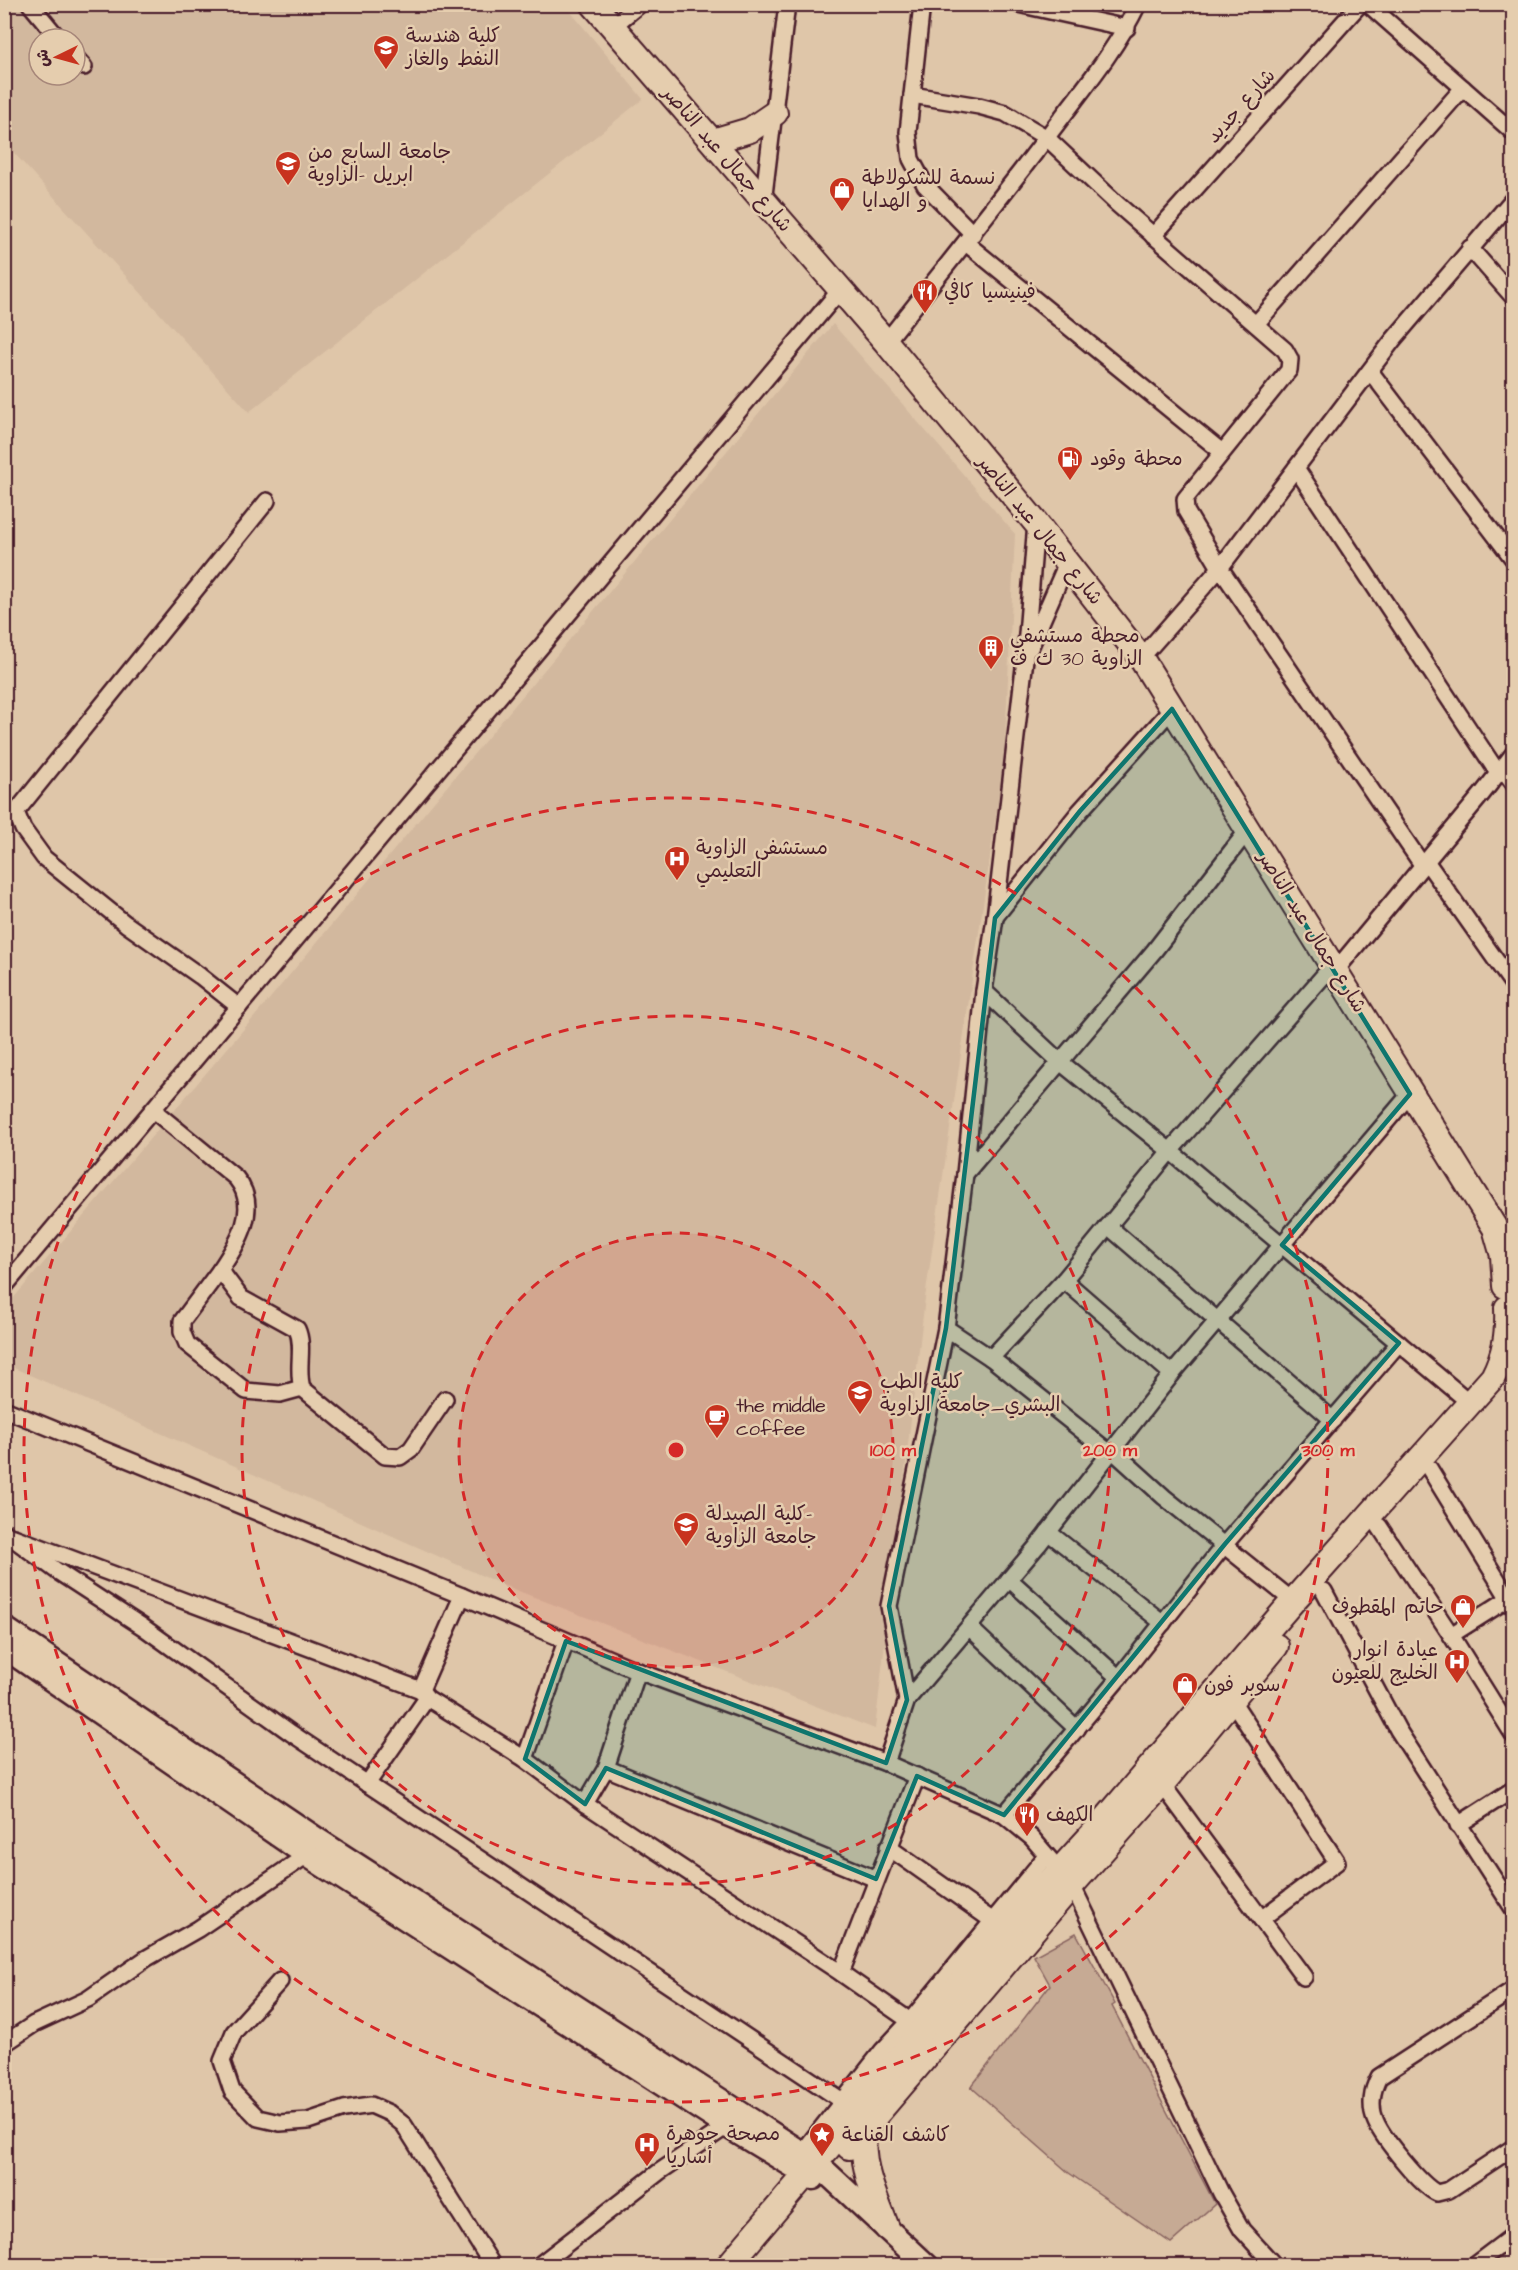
<svg xmlns="http://www.w3.org/2000/svg" width="1518" height="2270" viewBox="0 0 1518 2270" font-family="'Architects Daughter','Playpen Sans Arabic',sans-serif">
<style>
.built{fill:#d2b89e;fill-rule:evenodd}
.green{fill:#c6aa94;stroke:#886460;stroke-width:1.5}
.lines{fill:none;stroke-linecap:round;stroke-linejoin:round}
.street-casing{stroke:#4a1f2b;stroke-width:20}
.secondary-casing{stroke:#4a1f2b;stroke-width:27}
.primary-casing{stroke:#4a1f2b;stroke-width:28}
.street{stroke:#e5cdae;stroke-width:15}
.secondary{stroke:#e5cdae;stroke-width:22}
.primary{stroke:#e5cdae;stroke-width:24}
.marked{fill:#0f766e;fill-opacity:0.2;stroke:#0f766e;stroke-width:4.5;stroke-linejoin:round}
.ring{fill:none;stroke:#d62828;stroke-width:3;stroke-dasharray:10 8}
.labels{text-anchor:middle;dominant-baseline:central;stroke-width:5;stroke-linejoin:round;paint-order:stroke}
.poi-label{font-size:20px;fill:#4a1f2b;stroke:#e5cdae;text-anchor:start}
.street-label{font-size:20px;fill:#4a1f2b;stroke:#e5cdae}
.centre{fill:#d62828;stroke:#e5cdae;stroke-width:3}
.ring-label{font-size:18px;text-anchor:middle;font-weight:bold;fill:#d62828;stroke:#e5cdae;stroke-width:5;stroke-linejoin:round;paint-order:stroke}
</style>
<rect width="100%" height="100%" fill="#dfc6a9"/>
<filter id="ink" filterUnits="userSpaceOnUse"><feTurbulence type="fractalNoise" baseFrequency=".0167" numOctaves="2"/><feDisplacementMap in="SourceGraphic" scale="12" xChannelSelector="R" yChannelSelector="G"/><feConvolveMatrix kernelMatrix="1 2 1 2 8 2 1 2 1" color-interpolation-filters="sRGB"/></filter>
<g filter="url(#ink)">
<g class="built">
<path d="M5,5H565L643,99L249,412L5,143ZM39,39H75V75H39Z"/>
<path d="M833,324L1015,534L1004,762L925,1298L875,1729L503,1585L5,1364V1308L267,1002Z"/>
</g>
<g class="green">
<path d="M1076,1933L1115,2004L1112,2006L1215,2204L1171,2243L1069,2173L971,2087L1050,1985L1034,1956Z"/>
<path d="M1513,2236V2265L1474,2266Z"/>
</g>
<g class="lines">
<defs>
<g id="street">
<path d="M30,4L59,39"/>
<path d="M922,4L908,132L911,159L925,185L973,234"/>
<path d="M1018,4L1127,28"/>
<path d="M1368,4L1514,133"/>
<path d="M612,27L640,4"/>
<path d="M75,57L84,67"/>
<path d="M912,95L979,106L1005,113L1047,138L1116,203L1285,350L1290,359L1289,370L1189,494L1185,499L1186,511L1220,568L1423,866"/>
<path d="M763,203L787,4"/>
<path d="M1153,236L1360,4"/>
<path d="M966,243L1222,452"/>
<path d="M1470,248L1514,298"/>
<path d="M1256,324L1463,88"/>
<path d="M886,342C942,271 999,201 1053,129C1083,89 1116,50 1138,4"/>
<path d="M1370,371L1514,560"/>
<path d="M1296,468L1498,773"/>
<path d="M1030,648L1067,563"/>
<path d="M1141,658L1220,568L1393,340L1514,198"/>
<path d="M1502,768L1514,784"/>
<path d="M4,822L16,812"/>
<path d="M1426,861L1514,986"/>
<path d="M995,917L1080,811L1172,709"/>
<path d="M1336,970L1482,794L1514,753"/>
<path d="M984,991L1059,1061L1170,1151L1469,1402"/>
<path d="M239,1007L200,976L126,924L44,858L23,829L16,812L267,501"/>
<path d="M153,1110L236,1178C261,1208 238,1243 220,1270L241,1298L297,1329C305,1347 296,1368 302,1388L385,1456L400,1457L411,1449L445,1399"/>
<path d="M965,1174L1154,951L1248,830"/>
<path d="M1108,1226L1333,1420"/>
<path d="M220,1270L182,1321V1332L187,1344L246,1391L280,1394L302,1388"/>
<path d="M1064,1280L1172,1374"/>
<path d="M4,1287L841,289"/>
<path d="M946,1328L991,1358L1110,1453"/>
<path d="M991,1358L1064,1280L1170,1151L1333,965"/>
<path d="M4,1409L462,1596L638,1671L886,1763L1004,1815L1032,1838L1072,1885L1221,2193L1242,2230L1275,2266"/>
<path d="M1112,1450L1164,1497L1293,1601"/>
<path d="M1429,1468L1514,1607"/>
<path d="M1379,1526L1451,1635L1514,1736"/>
<path d="M4,1532L57,1571L143,1627L291,1733L844,2102"/>
<path d="M1048,1532L1163,1623"/>
<path d="M14,1537L421,1690L427,1698L525,1759L585,1804L841,1973L910,2021"/>
<path d="M1009,1579L1119,1678"/>
<path d="M1324,1591L1398,1730L1514,1910"/>
<path d="M969,1627L1077,1729"/>
<path d="M1451,1635L1508,1599"/>
<path d="M421,1690L462,1596"/>
<path d="M1231,1699L1337,1862L1261,1919"/>
<path d="M907,1700L1038,1545L1172,1374L1410,1094"/>
<path d="M525,1759L566,1641"/>
<path d="M886,1763L907,1700L889,1606L946,1328L965,1174L984,991L995,918L1025,659L1036,523"/>
<path d="M606,1768L876,1879"/>
<path d="M367,1784L427,1698"/>
<path d="M1162,1784L1304,1977"/>
<path d="M585,1804L606,1768L638,1671"/>
<path d="M1004,1815L1119,1678L1225,1544L1399,1343"/>
<path d="M1458,1825L1514,1789"/>
<path d="M888,1847L993,1921"/>
<path d="M841,1973L917,1776"/>
<path d="M280,1981L234,2032L222,2061L232,2091L258,2118L280,2123L308,2121L344,2109L371,2105L389,2113L404,2125L493,2266"/>
<path d="M1514,1989L1379,2077C1372,2090 1369,2107 1376,2122C1383,2138 1421,2186 1437,2193L1449,2190L1514,2147"/>
<path d="M4,2044L34,2024L88,1999L147,1958L198,1929L307,1855L312,1848"/>
<path d="M802,2153L883,2050L910,2021L1046,1856"/>
<path d="M538,2266L659,2172L733,2122"/>
<path d="M1473,2266L1514,2235"/>
</g>
<g id="secondary">
<path d="M4,1628L318,1840L802,2153L827,2173L927,2266"/>
<path d="M4,1647L307,1855L727,2126L813,2178"/>
</g>
<g id="primary">
<path d="M593,4L886,342L1036,523L1141,658L1495,1228L1503,1256L1505,1286"/>
<path d="M713,141L750,130L775,113"/>
<path d="M864,2128C860,2166 874,2194 887,2228"/>
<path d="M849,2147L1072,1885L1162,1784L1276,1646"/>
<path d="M728,2266L835,2140L926,2024L998,1938L1097,1829L1293,1601L1493,1377C1505,1354 1508,1334 1507,1308"/>
</g>
</defs>
<use href="#street" class="street-casing"/>
<use href="#secondary" class="secondary-casing"/>
<use href="#primary" class="primary-casing"/>
<use href="#street" class="street"/>
<use href="#secondary" class="secondary"/>
<use href="#primary" class="primary"/>
</g>
</g>
<path class="marked" d="M1172,709L1410,1094L1282,1245L1399,1343L1225,1544L1004,1815L917,1776L876,1879L606,1768L585,1804L525,1759L566,1641L886,1763L907,1700L889,1606L946,1328L995,918L1080,811Z"/>
<circle cx="676" cy="1450" r="217" fill="#d62828" fill-opacity=".12"/>
<g class="ring">
<circle cx="676" cy="1450" r="217"/>
<circle cx="676" cy="1450" r="434"/>
<circle cx="676" cy="1450" r="652"/>
</g>
<defs>
<symbol id="university-pin" viewBox="-11 -11 22 30"><path d="M0 17L-7.5 6A9.5 9.5 0 1 1 7.5 6Z" fill="#c8321e" stroke="#e5cdae"/><path d="M0-5L7-2L0 1L-7-2ZM-4 1L0 2.5L4 1V4Q0 6-4 4Z" fill="#fff"/></symbol>
<symbol id="shop-pin" viewBox="-11 -11 22 30"><path d="M0 17L-7.5 6A9.5 9.5 0 1 1 7.5 6Z" fill="#c8321e" stroke="#e5cdae"/><path d="M-5-2.5h2.3a2.7 3.5 0 0 1 5.4 0H5L5.5 6h-11ZM-1.5-2.5h3a1.5 2.3 0 0 0-3 0Z" fill="#fff"/></symbol>
<symbol id="restaurant-pin" viewBox="-11 -11 22 30"><path d="M0 17L-7.5 6A9.5 9.5 0 1 1 7.5 6Z" fill="#c8321e" stroke="#e5cdae"/><path d="M-5-6h1v4h1v-4h1v4h1v-4h1v5L-1.5 .5V6h-2V.5L-5-1ZM5-6V6H3V1.5H1.5Q1.5-4 5-6Z" fill="#fff"/></symbol>
<symbol id="fuel-pin" viewBox="-11 -11 22 30"><path d="M0 17L-7.5 6A9.5 9.5 0 1 1 7.5 6Z" fill="#c8321e" stroke="#e5cdae"/><path d="M-5.5-6h7V0h2V4h1.3V-2.5L3-4.5l.8-.8L6-3V5H2.5V1h-1V6h-7ZM-4.2-4.7v3.2H.2V-4.7Z" fill="#fff"/></symbol>
<symbol id="building-pin" viewBox="-11 -11 22 30"><path d="M0 17L-7.5 6A9.5 9.5 0 1 1 7.5 6Z" fill="#c8321e" stroke="#e5cdae"/><path d="M-4-6H4V6H1V3H-1V6H-4ZM-2.5-4.3h1.7v1.8h-1.7ZM.8-4.3h1.7v1.8H.8ZM-2.5-1h1.7V.8h-1.7ZM.8-1h1.7V.8H.8Z" fill="#fff"/></symbol>
<symbol id="hospital-pin" viewBox="-11 -11 22 30"><path d="M0 17L-7.5 6A9.5 9.5 0 1 1 7.5 6Z" fill="#c8321e" stroke="#e5cdae"/><path d="M-5-5h3v3.5h4V-5h3V5h-3V1.5h-4V5h-3Z" fill="#fff"/></symbol>
<symbol id="cafe-pin" viewBox="-11 -11 22 30"><path d="M0 17L-7.5 6A9.5 9.5 0 1 1 7.5 6Z" fill="#c8321e" stroke="#e5cdae"/><path d="M-5.5-4.5H6V0H3Q3 3.5 0 3.5H-2.5Q-5.5 3.5-5.5 0ZM3-3.2v2h1.7v-2ZM-6 4.5H4V6H-6Z" fill="#fff"/></symbol>
<symbol id="sight-pin" viewBox="-11 -11 22 30"><path d="M0 17L-7.5 6A9.5 9.5 0 1 1 7.5 6Z" fill="#c8321e" stroke="#e5cdae"/><path d="M0-6L1.8-2.2L6-1.7L2.9 1.2L3.7 5.4L0 3.3L-3.7 5.4L-2.9 1.2L-6-1.7L-1.8-2.2Z" fill="#fff"/></symbol>
</defs>
<g fill-rule="evenodd">
<use href="#university-pin" x="371" y="33" width="30" height="40"/>
<use href="#university-pin" x="273" y="149" width="30" height="40"/>
<use href="#shop-pin" x="827" y="175" width="30" height="40"/>
<use href="#restaurant-pin" x="910" y="277" width="30" height="40"/>
<use href="#fuel-pin" x="1055" y="444" width="30" height="40"/>
<use href="#building-pin" x="976" y="633" width="30" height="40"/>
<use href="#hospital-pin" x="662" y="844" width="30" height="40"/>
<use href="#university-pin" x="845" y="1378" width="30" height="40"/>
<use href="#cafe-pin" x="702" y="1402" width="30" height="40"/>
<use href="#university-pin" x="671" y="1510" width="30" height="40"/>
<use href="#shop-pin" x="1448" y="1592" width="30" height="40"/>
<use href="#hospital-pin" x="1442" y="1647" width="30" height="40"/>
<use href="#shop-pin" x="1170" y="1670" width="30" height="40"/>
<use href="#restaurant-pin" x="1012" y="1800" width="30" height="40"/>
<use href="#sight-pin" x="807" y="2120" width="30" height="40"/>
<use href="#hospital-pin" x="632" y="2130" width="30" height="40"/>
</g>
<g class="labels">
<g class="poi-label">
<text x="406" y="36">كلية هندسة<tspan x="406" dy="23">النفط والغاز</tspan></text>
<text x="308" y="152">جامعة السابع من<tspan x="308" dy="23">ابريل -الزاوية</tspan></text>
<text x="862" y="178">نسمة للشكولاطة<tspan x="862" dy="23">و الهدايا</tspan></text>
<text x="944" y="292">فينيسيا كافي</text>
<text x="1090" y="459">محطة وقود</text>
<text x="1010" y="636">محطة مستشفي<tspan x="1010" dy="23">الزاوية 30 ك ف</tspan></text>
<text x="696" y="848">مستشفى الزاوية<tspan x="696" dy="23">التعليمي</tspan></text>
<text x="880" y="1382">كلية الطب<tspan x="880" dy="23">البشري_جامعة الزاوية</tspan></text>
<text x="736" y="1406">the middle<tspan x="736" dy="23">coffee</tspan></text>
<text x="706" y="1514">كلية الصيدلة-<tspan x="706" dy="23">جامعة الزاوية</tspan></text>
<text x="1444" y="1607" text-anchor="end">حاتم المقطوف</text>
<text x="1438" y="1650" text-anchor="end">عيادة انوار<tspan x="1438" dy="23">الخليج للعيون</tspan></text>
<text x="1204" y="1685">سوبر فون</text>
<text x="1046" y="1815">الكهف</text>
<text x="666" y="2134">مصحة جوهرة<tspan x="666" dy="23">أساريا</tspan></text>
<text x="842" y="2135">كاشف القناعة</text>
</g>
<g class="street-label">
<text transform="translate(1241 106) rotate(-48)">شارع جديد</text>
<text transform="translate(727 159) rotate(49)">شارع جمال عبد الناصر</text>
<text transform="translate(1040 530) rotate(51)">شارع جمال عبد الناصر</text>
<text transform="translate(1312 932) rotate(58)">شارع جمال عبد الناصر</text>
</g>
</g>
<circle cx="676" cy="1450" r="9" class="centre"/>
<g class="ring-label">
<text x="893" y="1456">100 m</text>
<text x="1110" y="1456">200 m</text>
<text x="1328" y="1456">300 m</text>
</g>
<rect width="1518" height="2270" fill="none" stroke="#e5cdae" stroke-width="24"/>
<rect x="12" y="12" width="1494" height="2246" fill="none" stroke="#4a1f2b" stroke-width="2" filter="url(#ink)"/>
<g transform="translate(57 57) rotate(265)"><circle r="28" fill="#e5cdae" stroke="#a7877a" stroke-width="1.5"/>
<path d="M0-4.5L10 22L0 15L-10 22Z" fill="#c8321e"/>
<text y="-9" font-size="16" font-weight="bold" text-anchor="middle" fill="#4a1f2b">ش</text>
</g>
</svg>
